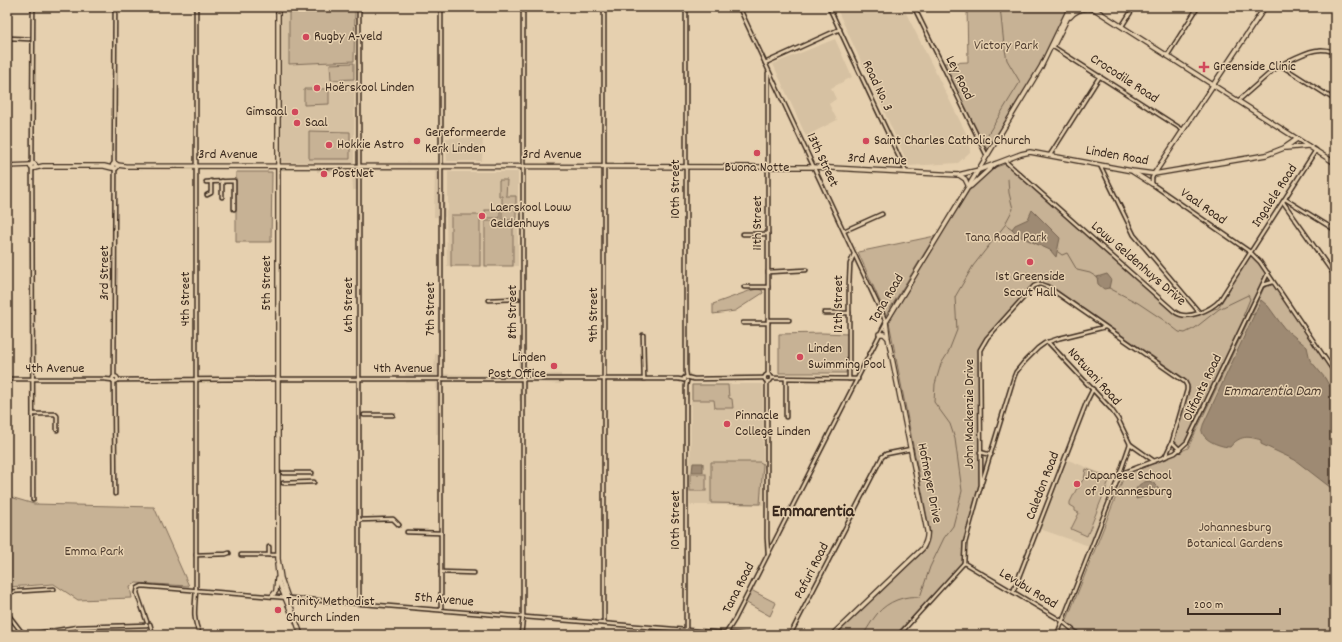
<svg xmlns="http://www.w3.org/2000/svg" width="1342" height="642" viewBox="0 0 1342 642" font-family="Dekko,sans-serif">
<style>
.built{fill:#d6c1a2}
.green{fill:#c7b295;stroke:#816e5a}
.water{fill:#9e8a73;stroke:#766451}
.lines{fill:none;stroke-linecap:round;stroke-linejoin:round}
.stream{stroke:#766451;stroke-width:1}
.street-casing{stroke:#3b2a1e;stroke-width:5.5}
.secondary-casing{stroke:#3b2a1e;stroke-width:6}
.street{stroke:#e6d0af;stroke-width:2.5}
.secondary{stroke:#e6d0af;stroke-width:3.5}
.poi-dot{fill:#d1495b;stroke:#e6d0af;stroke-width:1.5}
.labels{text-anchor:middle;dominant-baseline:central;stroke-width:3;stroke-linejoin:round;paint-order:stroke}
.poi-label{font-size:14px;fill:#3b2a1e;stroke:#e6d0af;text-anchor:start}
.park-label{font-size:14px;fill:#503e30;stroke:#e6d0af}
.street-label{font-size:14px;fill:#3b2a1e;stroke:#e6d0af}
.water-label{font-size:15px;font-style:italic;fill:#4f3d2f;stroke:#e6d0af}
.district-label{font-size:18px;font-weight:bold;fill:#3b2a1e;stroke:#e6d0af}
</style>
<rect width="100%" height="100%" fill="#e6d0af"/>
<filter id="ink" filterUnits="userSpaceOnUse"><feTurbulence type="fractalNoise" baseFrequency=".025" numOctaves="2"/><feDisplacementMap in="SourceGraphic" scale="8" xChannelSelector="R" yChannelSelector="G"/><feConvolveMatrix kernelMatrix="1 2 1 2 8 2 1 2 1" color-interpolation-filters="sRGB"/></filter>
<g filter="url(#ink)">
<g class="built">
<path d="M279,7H355L354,163L445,162V217H434L435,170H361V190H353L352,171L317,172V164L339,163L279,162Z"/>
<path d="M836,7H903L969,139L970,152L958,163L909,166Z"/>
<path d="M835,39L852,77L831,88L836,99L829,104L837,120L806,136L773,64Z"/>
<path d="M483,137L482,161H447L446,138Z"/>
<path d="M448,172H518V266H447L446,211H448Z"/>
<path d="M518,351H525L526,375L561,374V384L527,382L526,400L519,401V382H443L442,434H436V383H406L405,373L434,372L435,354H443V374L518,376Z"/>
<path d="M691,384H763V505H690Z"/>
<path d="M1068,460L1114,478L1089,546L1040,529Z"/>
</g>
<g class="green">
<path d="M967,7H1070L1053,44L988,149L983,146L944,63L968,62Z"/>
<path d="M355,9L354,61L289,64V11Z"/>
<path d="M354,63V79L331,80L330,64Z"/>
<path d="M304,89H329V104L304,105Z"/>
<path d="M309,131L350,132V159H309Z"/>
<path d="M1008,163L1184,318L1200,312L1218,308L1251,254L1267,274L1187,439L1180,448L1173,440L1190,388L1184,378L1048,284L1036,286L986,339L981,350L982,484L965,538L963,563L895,635H835L926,549L930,532L889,322L943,232L981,172Z"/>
<path d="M236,172H272L271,242H236Z"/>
<path d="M499,180H507L506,196H516V220H502V196H499Z"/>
<rect x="485" y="210" width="15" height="8"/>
<rect x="451" y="215" width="29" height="51"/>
<rect x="485" y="221" width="28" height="45"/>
<path d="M935,236L886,315L858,252Z"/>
<path d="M1269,277L1335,371V635H1081L1066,622L1123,479L1130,472L1156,463L1188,448Z"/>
<path d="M757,289L762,290L763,293L735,311L713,314V304L749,291Z"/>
<path d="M822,333L848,334L846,373H779V334Z"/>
<path d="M692,385H728L729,398L732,399L733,408H715L714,400H692Z"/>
<path d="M711,462H760L763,464L760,504L711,503Z"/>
<path d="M1086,469L1110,478L1087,536L1071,529L1079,513L1075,511V508L1070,505V502L1077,488H1079L1082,481L1084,479Z"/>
<rect x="690" y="474" width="16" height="17"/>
<path d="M7,496L34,504L154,507L189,586L136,583L130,587L132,598L78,600L54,584L7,587Z"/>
<path d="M751,590L776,603L770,616L745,602Z"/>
</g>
<g class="water">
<path d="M1032,210L1060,238L1056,257L1050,250L1019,236L1012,229L1015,225L1028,219Z"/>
<path d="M1107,274L1111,279L1109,288L1104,289L1098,284L1097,277Z"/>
<path d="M1261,300L1268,306L1284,328L1307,347L1310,360L1325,378L1330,387L1335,392V491L1295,460L1261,444V440C1248,436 1240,435 1230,447C1222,447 1203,441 1202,431C1201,431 1203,426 1203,425Z"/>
<path d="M693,463H703V472H692Z"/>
<path d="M1149,481L1154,483V484L1160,490L1148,496L1136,499L1137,490L1136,489C1139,484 1143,482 1149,481Z"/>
</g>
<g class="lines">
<g class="stream">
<path d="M988,134L1020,82L1007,60L1004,45L1000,7"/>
<path d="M1008,179L1009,193L1013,209L1005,224L1012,229"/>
<path d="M1058,252L1062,255L1067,253L1077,270L1090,273L1098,278"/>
<path d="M1109,288L1138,303L1165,321L1179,332L1185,333L1195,328L1219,309L1248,295L1250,299L1243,316L1255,314"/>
<path d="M863,635C868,628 872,620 877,614C888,601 905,595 920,597L930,567L944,538L953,526L962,491L955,439L950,424L934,402L935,384L941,364L948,353L957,330L955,297L973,266L1005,225"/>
</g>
<defs>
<g id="street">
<path d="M196,7V590C195,609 192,617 200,635"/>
<path d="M441,7V610"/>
<path d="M686,7V371L687,378"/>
<path d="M829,7L906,172"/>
<path d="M914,7L987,156"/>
<path d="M1122,26L1134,7"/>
<path d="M9,38L29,39"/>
<path d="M1052,46L1183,130"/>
<path d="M1167,56L1198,7"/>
<path d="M765,63L840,29"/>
<path d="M1280,65L1335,100"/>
<path d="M1275,69C1283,63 1309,50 1319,50C1324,49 1330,51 1335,52"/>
<path d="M1238,101L1271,72"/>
<path d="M1050,155L1100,76"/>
<path d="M1005,161L1175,312C1187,321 1211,310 1220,300L1316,150"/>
<path d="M32,164L33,7"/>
<path d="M114,164L115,7"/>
<path d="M1100,165L1134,235L1199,312"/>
<path d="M32,169L33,500"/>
<path d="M1154,174L1152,178V184L1250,252L1260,262L1335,373"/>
<path d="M206,182L234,181V209"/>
<path d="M207,195L211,193V181"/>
<path d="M222,197V181"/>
<path d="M1285,199L1335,230"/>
<path d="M1283,202L1335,276"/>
<path d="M844,231L882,214"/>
<path d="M743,234H768"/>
<path d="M768,272L806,270"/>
<path d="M1263,285L1273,282"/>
<path d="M744,287H768"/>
<path d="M489,300L518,299"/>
<path d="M824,313H849"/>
<path d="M768,320H789"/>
<path d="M743,323H768"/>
<path d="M643,335L644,379"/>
<path d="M1048,342L1111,409L1118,419L1130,444L1154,461"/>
<circle cx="768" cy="378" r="3.5"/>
<path d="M768,375V73"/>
<circle cx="115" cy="379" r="2.5"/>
<path d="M114,377L115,169"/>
<path d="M771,378L858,379"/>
<path d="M7,379H104L113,380"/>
<path d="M786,379V417"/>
<path d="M849,379V285L850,264L854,254"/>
<path d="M114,380L115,494"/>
<path d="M117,380L278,379H678L684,380"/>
<path d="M684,380V378L686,377L694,379L764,378"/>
<path d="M767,382V538L768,553"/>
<path d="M33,414H55L57,416V430"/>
<path d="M364,415H393"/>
<path d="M980,452L991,455"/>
<path d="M1165,457L1172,442"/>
<path d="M283,473H312"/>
<path d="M1120,473L1130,444"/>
<path d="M982,482L1014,377L1016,372L1025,361L1038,348L1045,343L1060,338L1105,327"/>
<path d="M283,483L314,482"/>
<path d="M359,520L393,519L399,525"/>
<path d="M407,532L441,533"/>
<path d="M196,555L226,554L229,553"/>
<path d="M241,555H278"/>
<path d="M269,555V547"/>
<path d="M964,563L1062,621L1079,635"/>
<path d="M441,572L474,573"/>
<path d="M7,592L54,589"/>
<path d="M1013,592L1087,401L1093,389"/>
<path d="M359,603V7"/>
<path d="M7,613L20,630L26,635"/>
<path d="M147,622L137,593L138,588L142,586L747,635"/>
<path d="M604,623V7"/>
<path d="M150,624L153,635"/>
<path d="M686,630V386L687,381"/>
<path d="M51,631L56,635"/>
<path d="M26,635L78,627L147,625"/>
<path d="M521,635L523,617V7"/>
<path d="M725,635L735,619L886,322L739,7"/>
<path d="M790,635L882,457L886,454L911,449"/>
<path d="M899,635L964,563L965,543L981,485L980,350L987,338L1034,286L1040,284L1048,287L1185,382L1187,386V390L1172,442L1180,450"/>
<path d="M1057,635L1120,474L1175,453L1187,442L1268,273"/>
</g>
<g id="secondary">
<path d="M278,7V559L281,578L301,635"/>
<path d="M1091,7L1335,163"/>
<path d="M1070,17C1076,10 1083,7 1092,9"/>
<path d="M1054,45L1073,7"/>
<path d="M1286,148L1308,146"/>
<circle cx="115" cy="166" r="2.5"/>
<circle cx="33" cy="166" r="2.5"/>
<path d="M117,165L125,166L814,167L958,175L979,170L1021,154L1030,152L1132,171L1154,174L1266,155L1284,148L1297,139"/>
<path d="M7,166L31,165"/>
<path d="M35,168L43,166H104L112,168"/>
<path d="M1133,172L1152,184"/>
<path d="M1154,174L1265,7"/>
<path d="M959,175L965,179L969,187"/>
<path d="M971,186L995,164"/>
<path d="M879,334H884L887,337"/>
<path d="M277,564L279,583L291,612"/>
<path d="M272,596L276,591L277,579"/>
<path d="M832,635L922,549C926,543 928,538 927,531L888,338L886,322L1041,67L1070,7"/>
</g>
</defs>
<use href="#street" class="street-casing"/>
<use href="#secondary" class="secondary-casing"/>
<use href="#street" class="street"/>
<use href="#secondary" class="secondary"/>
</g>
</g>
<g class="poi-dot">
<circle cx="306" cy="37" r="4"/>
<path d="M1202 61h4v4h4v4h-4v4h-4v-4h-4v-4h4z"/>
<circle cx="317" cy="88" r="4"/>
<circle cx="295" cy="112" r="4"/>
<circle cx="297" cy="123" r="4"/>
<circle cx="417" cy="141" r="4"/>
<circle cx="866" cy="141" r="4"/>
<circle cx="329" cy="145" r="4"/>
<circle cx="757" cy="153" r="4"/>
<circle cx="324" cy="174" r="4"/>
<circle cx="482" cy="216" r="4"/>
<circle cx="1030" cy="262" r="4"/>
<circle cx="800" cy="357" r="4"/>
<circle cx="554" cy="366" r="4"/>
<circle cx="727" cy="424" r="4"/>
<circle cx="1077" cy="484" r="4"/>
<circle cx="278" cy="610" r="4"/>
</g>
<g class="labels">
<g class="poi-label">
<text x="314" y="37">Rugby A-veld</text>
<text x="1213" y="67">Greenside Clinic</text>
<text x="325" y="88">Hoërskool Linden</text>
<text x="287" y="112" text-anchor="end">Gimsaal</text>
<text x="305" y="123">Saal</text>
<text x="425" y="133">Gereformeerde<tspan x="425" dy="16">Kerk Linden</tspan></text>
<text x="874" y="141">Saint Charles Catholic Church</text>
<text x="337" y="145">Hokkie Astro</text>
<text x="757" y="168" text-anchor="middle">Buona Notte</text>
<text x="332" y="174">PostNet</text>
<text x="490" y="208">Laerskool Louw<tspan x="490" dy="16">Geldenhuys</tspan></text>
<text x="1030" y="277" text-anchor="middle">1st Greenside<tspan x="1030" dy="16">Scout Hall</tspan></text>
<text x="808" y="349">Linden<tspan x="808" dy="16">Swimming Pool</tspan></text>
<text x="546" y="358" text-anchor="end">Linden<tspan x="546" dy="16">Post Office</tspan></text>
<text x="735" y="416">Pinnacle<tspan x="735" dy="16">College Linden</tspan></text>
<text x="1085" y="476">Japanese School<tspan x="1085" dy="16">of Johannesburg</tspan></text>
<text x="286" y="602">Trinity Methodist<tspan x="286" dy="16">Church Linden</tspan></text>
</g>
<g class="park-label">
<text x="1006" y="46">Victory Park</text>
<text x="1006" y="238">Tana Road Park</text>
<text x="1235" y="528">Johannesburg<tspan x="1235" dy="16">Botanical Gardens</tspan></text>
<text x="94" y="552">Emma Park</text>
</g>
<g class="street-label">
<text transform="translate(959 78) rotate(64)">Ley Road</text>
<text transform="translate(1124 79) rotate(33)">Crocodile Road</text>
<text transform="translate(877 86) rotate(65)">Road No. 3</text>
<text x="228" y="155">3rd Avenue</text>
<text x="552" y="155">3rd Avenue</text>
<text transform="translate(1117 156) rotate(10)">Linden Road</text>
<text transform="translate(822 160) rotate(65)">13th Street</text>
<text transform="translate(877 160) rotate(3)">3rd Avenue</text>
<text transform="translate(676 189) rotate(-90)">10th Street</text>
<text transform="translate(1275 196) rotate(-57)">Ingalele Road</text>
<text transform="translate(1203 207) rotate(35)">Vaal Road</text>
<text transform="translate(758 223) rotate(-90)">11th Street</text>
<text transform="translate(1138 264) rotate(41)">Louw Geldenhuys Drive</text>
<text transform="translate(105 273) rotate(-90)">3rd Street</text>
<text transform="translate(267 283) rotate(-90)">5th Street</text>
<text transform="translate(186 299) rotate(-90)">4th Street</text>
<text transform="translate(887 299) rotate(-59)">Tana Road</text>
<text transform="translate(839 304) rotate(-90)">12th Street</text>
<text transform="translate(349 305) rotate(-90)">6th Street</text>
<text transform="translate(431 309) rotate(-90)">7th Street</text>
<text transform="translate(513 312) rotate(-90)">8th Street</text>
<text transform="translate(594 315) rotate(-90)">9th Street</text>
<text x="55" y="369">4th Avenue</text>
<text x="403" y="369">4th Avenue</text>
<text transform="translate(1094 377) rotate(48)">Notwani Road</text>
<text transform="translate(1203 388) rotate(-64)">Olifants Road</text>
<text transform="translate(970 414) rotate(-90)">John Mackenzie Drive</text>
<text transform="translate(929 483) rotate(79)">Hofmeyer Drive</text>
<text transform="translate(1043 486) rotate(-69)">Caledon Road</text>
<text transform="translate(676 520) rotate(-90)">10th Street</text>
<text transform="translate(812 571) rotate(-63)">Pafuri Road</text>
<text transform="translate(739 588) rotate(-63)">Tana Road</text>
<text transform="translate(1028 589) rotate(31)">Levubu Road</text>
<text transform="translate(444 600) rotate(5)">5th Avenue</text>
</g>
<g class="water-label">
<text x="1272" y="392">Emmarentia Dam</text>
</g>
<g class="district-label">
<text x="813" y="512">Emmarentia</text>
</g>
</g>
<rect width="1342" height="642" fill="none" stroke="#e6d0af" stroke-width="24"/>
<rect x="12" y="12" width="1318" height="618" fill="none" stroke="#3b2a1e" stroke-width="1.5" filter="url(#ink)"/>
<path d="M1188 608v6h92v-6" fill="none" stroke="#3b2a1e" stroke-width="2"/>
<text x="1194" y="608" font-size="12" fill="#3b2a1e" stroke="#e6d0af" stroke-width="3" paint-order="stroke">200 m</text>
</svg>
